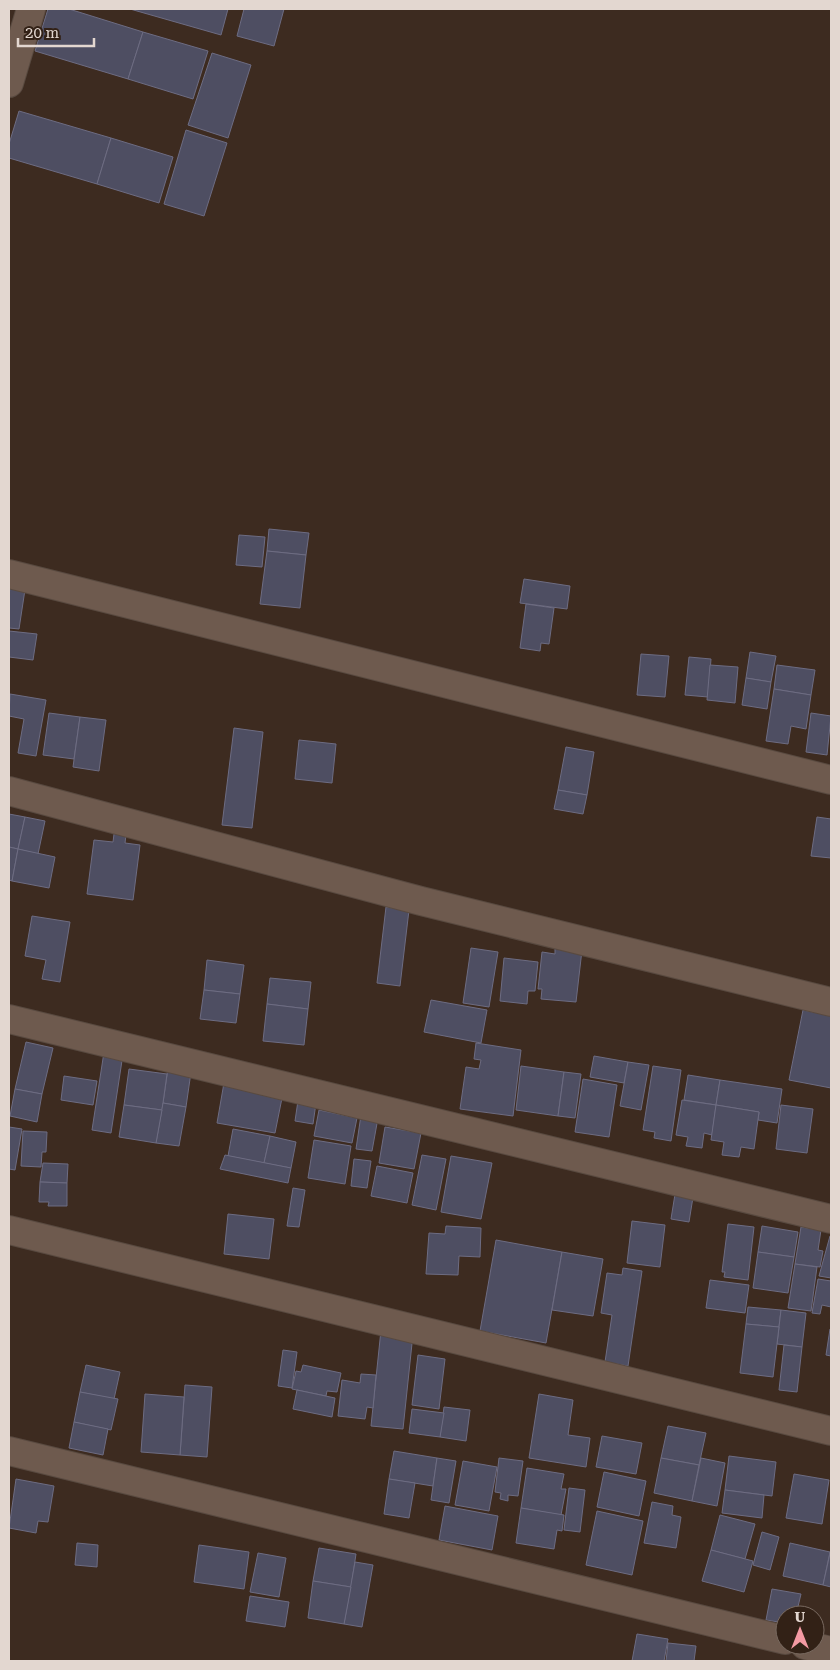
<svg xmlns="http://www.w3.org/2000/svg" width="840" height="1670" viewBox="0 0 840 1670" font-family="'Roboto Serif',serif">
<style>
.building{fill:#4e4e62;stroke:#6d6c82}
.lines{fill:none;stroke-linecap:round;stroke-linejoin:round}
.minor-casing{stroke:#594a40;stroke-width:30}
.minor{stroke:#6e5a4e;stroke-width:28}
</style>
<rect width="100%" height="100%" fill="#3d2b20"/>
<g class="building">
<path d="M48,9H69L143,32L128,79L35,51Z"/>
<path d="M130,9H228L221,35Z"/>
<path d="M244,9H284L274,46L237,36Z"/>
<path d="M143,32L208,51L193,99L128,79Z"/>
<path d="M212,53L251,65L228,138L188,125Z"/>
<path d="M19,111L111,138L97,184L9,158V144Z"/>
<path d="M186,130L227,143L204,216L164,204Z"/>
<path d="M111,138L173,157L159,203L97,184Z"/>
<path d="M269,529L309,533L306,555L267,551Z"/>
<path d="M239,535L265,537L262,567L236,565Z"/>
<path d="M267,551L306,555L300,608L260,604Z"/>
<path d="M524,579L570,586L567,609L520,603Z"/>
<path d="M12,581L26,583L19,629L9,628V593Z"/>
<path d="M526,604L554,608L549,644L541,643L540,651L520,648Z"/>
<path d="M9,631L37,634L33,660L9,657Z"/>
<path d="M750,652L776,656L771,682L746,678Z"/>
<path d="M641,654L669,656L665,697L637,695Z"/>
<path d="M689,657L711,659L708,697L685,695Z"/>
<path d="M710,665L738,667L735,703L707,700Z"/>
<path d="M777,665L815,670L811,695L774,689Z"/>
<path d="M746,678L771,682L767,709L742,705Z"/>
<path d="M774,689L811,695L806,729L791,726L788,744L766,741Z"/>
<path d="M10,694L46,700L36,756L18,753L24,719L9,716Z"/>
<path d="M49,713L80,717L74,759L43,755Z"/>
<path d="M811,713L831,716L827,755L806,752Z"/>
<path d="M80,717L106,720L99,771L73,767Z"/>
<path d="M234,728L263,732L252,828L222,825Z"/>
<path d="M299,740L336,744L332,783L295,779Z"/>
<path d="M566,747L594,752L587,795L558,790Z"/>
<path d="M558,790L587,795L583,814L554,809Z"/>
<path d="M9,814L25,817L18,849L9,847Z"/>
<path d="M25,817L45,821L38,854L18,849Z"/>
<path d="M817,817L831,819V858L811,856Z"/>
<path d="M114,834L126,835L125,843L140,845L133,900L87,894L94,840L113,842Z"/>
<path d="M9,847L18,849L12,881L9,880Z"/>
<path d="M18,849L55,857L49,888L12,881Z"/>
<path d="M386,907L409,910L400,986L377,983Z"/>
<path d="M32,916L70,922L60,982L42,979L46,960L25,956Z"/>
<path d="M555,947L582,950L576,1002L541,999L542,989H538L542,952L555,954Z"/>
<path d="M471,948L498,952L489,1007L463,1003Z"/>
<path d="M504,958L538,962L535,991H528L527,1004L500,1001Z"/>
<path d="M207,960L244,965L240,994L204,990Z"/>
<path d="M270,978L311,982L308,1009L267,1004Z"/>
<path d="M204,990L240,994L236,1023L200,1019Z"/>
<path d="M431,1000L487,1010L481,1043L424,1032Z"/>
<path d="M267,1004L308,1009L304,1045L263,1041Z"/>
<path d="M803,1010L813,1012L831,1010V1088L789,1080Z"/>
<path d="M26,1042L53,1048L42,1094L15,1089Z"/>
<path d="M476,1043L521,1050L513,1116L460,1109L466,1067L479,1069L481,1060L474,1059Z"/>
<path d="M104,1052L123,1054L111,1133L92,1130Z"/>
<path d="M594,1056L628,1062L624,1083L590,1077Z"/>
<path d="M628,1062L649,1065L641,1110L620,1106Z"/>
<path d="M521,1066L564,1072L558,1116L516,1110Z"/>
<path d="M653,1066L681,1070L671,1141L654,1138L655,1132L643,1130Z"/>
<path d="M168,1068L191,1072L186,1107L163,1103Z"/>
<path d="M129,1069L167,1074L162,1110L124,1105Z"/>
<path d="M564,1072L581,1074L575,1118L558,1116Z"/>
<path d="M688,1075L720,1080L716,1105L684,1100Z"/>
<path d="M64,1076L97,1081L93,1105L61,1100Z"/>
<path d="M225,1077L284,1088L275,1133L217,1123Z"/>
<path d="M583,1079L617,1085L609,1137L575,1132Z"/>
<path d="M720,1080L782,1089L777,1123L758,1120L759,1112L716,1105Z"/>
<path d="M15,1089L42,1094L37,1122L10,1116Z"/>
<path d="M299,1094L317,1096L313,1124L295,1121Z"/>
<path d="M682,1100L716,1105L712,1135L704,1133L702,1148L686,1146L688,1137L676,1135Z"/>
<path d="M163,1103L186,1107L179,1146L156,1143Z"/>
<path d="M124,1105L162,1110L156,1143L119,1137Z"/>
<path d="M716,1105L759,1112L754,1149L741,1147L739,1157L722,1155L724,1142L711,1140Z"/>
<path d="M781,1105L813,1109L807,1153L776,1149Z"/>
<path d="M319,1110L357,1118L352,1143L314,1136Z"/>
<path d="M361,1115L378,1118L372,1151L356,1149Z"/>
<path d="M9,1127L22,1129L15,1170L9,1169Z"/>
<path d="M385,1127L421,1133L414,1169L379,1163Z"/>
<path d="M233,1129L270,1136L264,1163L228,1156Z"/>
<path d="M23,1131L47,1132L46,1152H42L41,1167L21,1166Z"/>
<path d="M270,1136L296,1142L291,1168L264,1163Z"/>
<path d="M314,1140L351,1146L345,1184L308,1178Z"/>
<path d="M225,1155L291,1168L288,1183L220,1169Z"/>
<path d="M422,1155L446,1159L436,1210L412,1205Z"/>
<path d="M451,1156L492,1163L481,1219L441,1212Z"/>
<path d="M354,1159L371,1161L367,1188L351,1186Z"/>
<path d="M43,1163L68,1164L67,1183L40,1182Z"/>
<path d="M377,1166L413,1173L407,1203L371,1196Z"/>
<path d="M40,1182L67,1183V1206H48L49,1202H39Z"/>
<path d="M293,1188L305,1190L299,1227L287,1226Z"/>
<path d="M676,1188L694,1191L689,1222L671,1219Z"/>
<path d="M228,1214L274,1219L269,1259L224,1254Z"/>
<path d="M632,1221L665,1225L660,1267L627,1263Z"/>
<path d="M728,1224L754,1227L748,1280L724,1277L725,1272H722Z"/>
<path d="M446,1226L481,1228L480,1257L459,1256L458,1275L426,1274L429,1233L445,1234Z"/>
<path d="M762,1226L798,1232L794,1257L758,1252Z"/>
<path d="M801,1227L821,1230L818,1250L823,1251L820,1267L795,1264Z"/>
<path d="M830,1236H831V1278L819,1276Z"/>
<path d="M496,1240L562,1252L546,1343L480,1331Z"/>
<path d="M562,1252L603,1259L593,1316L552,1310Z"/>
<path d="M758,1252L794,1257L788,1293L753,1288Z"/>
<path d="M795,1264L817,1267L811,1311L788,1308Z"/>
<path d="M623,1268L642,1271L628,1366L605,1362L612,1315L601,1313L607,1273L622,1275Z"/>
<path d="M818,1279L831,1281V1307L822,1305L820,1314L812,1313Z"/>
<path d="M710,1280L749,1285L745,1313L706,1308Z"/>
<path d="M748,1307L781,1310L779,1327L746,1324Z"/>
<path d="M781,1310L806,1313L802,1347L777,1344Z"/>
<path d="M746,1324L779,1327L773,1377L740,1373Z"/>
<path d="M830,1329L831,1330V1356L826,1355Z"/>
<path d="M381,1330L413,1334L403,1429L371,1426Z"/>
<path d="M784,1345L802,1347L797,1392L779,1390Z"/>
<path d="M283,1350L297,1352L292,1388L278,1386Z"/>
<path d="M418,1355L445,1359L439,1409L412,1405Z"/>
<path d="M86,1365L120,1372L114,1399L80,1392Z"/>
<path d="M303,1365L341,1373L337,1392L327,1391L326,1396L292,1389L296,1371L301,1372Z"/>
<path d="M361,1374L376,1375L373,1408L367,1407L365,1419L338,1416L342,1380L360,1383Z"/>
<path d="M185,1385L212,1387L207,1457L180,1455Z"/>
<path d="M297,1390L335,1398L332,1417L293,1409Z"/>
<path d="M80,1392L118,1399L111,1430L74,1422Z"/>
<path d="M145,1394L184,1397L180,1455L141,1452Z"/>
<path d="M539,1394L573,1400L568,1435L590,1438L586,1467L529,1458Z"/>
<path d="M444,1407L470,1410L466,1441L440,1437Z"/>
<path d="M412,1409L444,1413L440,1437L409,1433Z"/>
<path d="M74,1422L108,1429L103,1455L69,1448Z"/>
<path d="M668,1426L706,1433L699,1465L661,1458Z"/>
<path d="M602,1436L642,1443L636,1474L596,1467Z"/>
<path d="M394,1451L437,1458L433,1486L389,1479Z"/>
<path d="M729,1456L776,1462L772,1496L725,1490Z"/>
<path d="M437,1458L456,1461L449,1503L431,1500Z"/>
<path d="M499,1458L523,1461L518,1496L508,1495V1501L500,1499L501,1493L495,1492Z"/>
<path d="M661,1458L699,1465L692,1501L654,1493Z"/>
<path d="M701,1458L725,1463L717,1506L692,1501Z"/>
<path d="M463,1461L497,1467L489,1511L455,1505Z"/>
<path d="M527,1468L564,1474L561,1489H566L561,1515L521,1508Z"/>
<path d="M604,1472L646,1481L639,1516L597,1507Z"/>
<path d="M794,1474L829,1480L822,1524L786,1518Z"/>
<path d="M16,1479L54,1486L48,1522L38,1521L36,1533L9,1528Z"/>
<path d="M389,1479L415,1483L409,1518L384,1514Z"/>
<path d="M569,1488L585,1490L580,1532L564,1530Z"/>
<path d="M725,1490L764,1495L762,1518L722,1513Z"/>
<path d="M652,1502L673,1506L672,1515L681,1517L676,1548L644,1543Z"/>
<path d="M445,1506L498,1516L492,1550L439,1540Z"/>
<path d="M521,1508L564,1515L562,1531L557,1530L554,1549L516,1543Z"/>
<path d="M597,1511L643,1521L632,1575L586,1565Z"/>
<path d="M720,1515L755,1524L745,1559L711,1550Z"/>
<path d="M762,1532L779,1537L770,1570L753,1565Z"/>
<path d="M77,1543L98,1545L97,1567L75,1565Z"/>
<path d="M790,1543L830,1552L823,1585L783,1576Z"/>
<path d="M199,1545L249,1552L244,1589L194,1582Z"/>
<path d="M319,1548L356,1554L351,1587L313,1581Z"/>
<path d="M831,1549V1587L823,1585Z"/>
<path d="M711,1550L753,1561L744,1592L702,1581Z"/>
<path d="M258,1553L286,1558L279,1597L250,1592Z"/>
<path d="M355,1562L373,1565L362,1627L344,1624Z"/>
<path d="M313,1581L351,1587L344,1624L308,1618Z"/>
<path d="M772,1589L801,1594L796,1615H785V1623L766,1620Z"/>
<path d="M250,1596L289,1602L285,1627L246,1621Z"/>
<path d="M637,1634L668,1639L664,1661H632Z"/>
<path d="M668,1643L696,1646L694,1661H666Z"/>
</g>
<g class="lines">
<defs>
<g id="minor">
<path d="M9,83L31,9"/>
<path d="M9,574L831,780"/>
<path d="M9,791L421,901L831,1002"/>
<path d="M9,1019L831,1219"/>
<path d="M9,1230L831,1431"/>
<path d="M9,1451L785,1640"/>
<path d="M805,1645L831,1651"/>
</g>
</defs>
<use href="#minor" class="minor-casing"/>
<use href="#minor" class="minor"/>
</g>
<rect width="840" height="1670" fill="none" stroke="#e3d7d0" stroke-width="20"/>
<g transform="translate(800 1630)"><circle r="24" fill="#322116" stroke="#796a60"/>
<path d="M0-4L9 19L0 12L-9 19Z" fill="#f49aa3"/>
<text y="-8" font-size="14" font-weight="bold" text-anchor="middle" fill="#e3d7d0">U</text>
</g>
<path d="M18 38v8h76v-8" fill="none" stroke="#e3d7d0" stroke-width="2.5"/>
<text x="25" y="38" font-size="15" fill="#e3d7d0" stroke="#322116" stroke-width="4" paint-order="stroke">20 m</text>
</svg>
